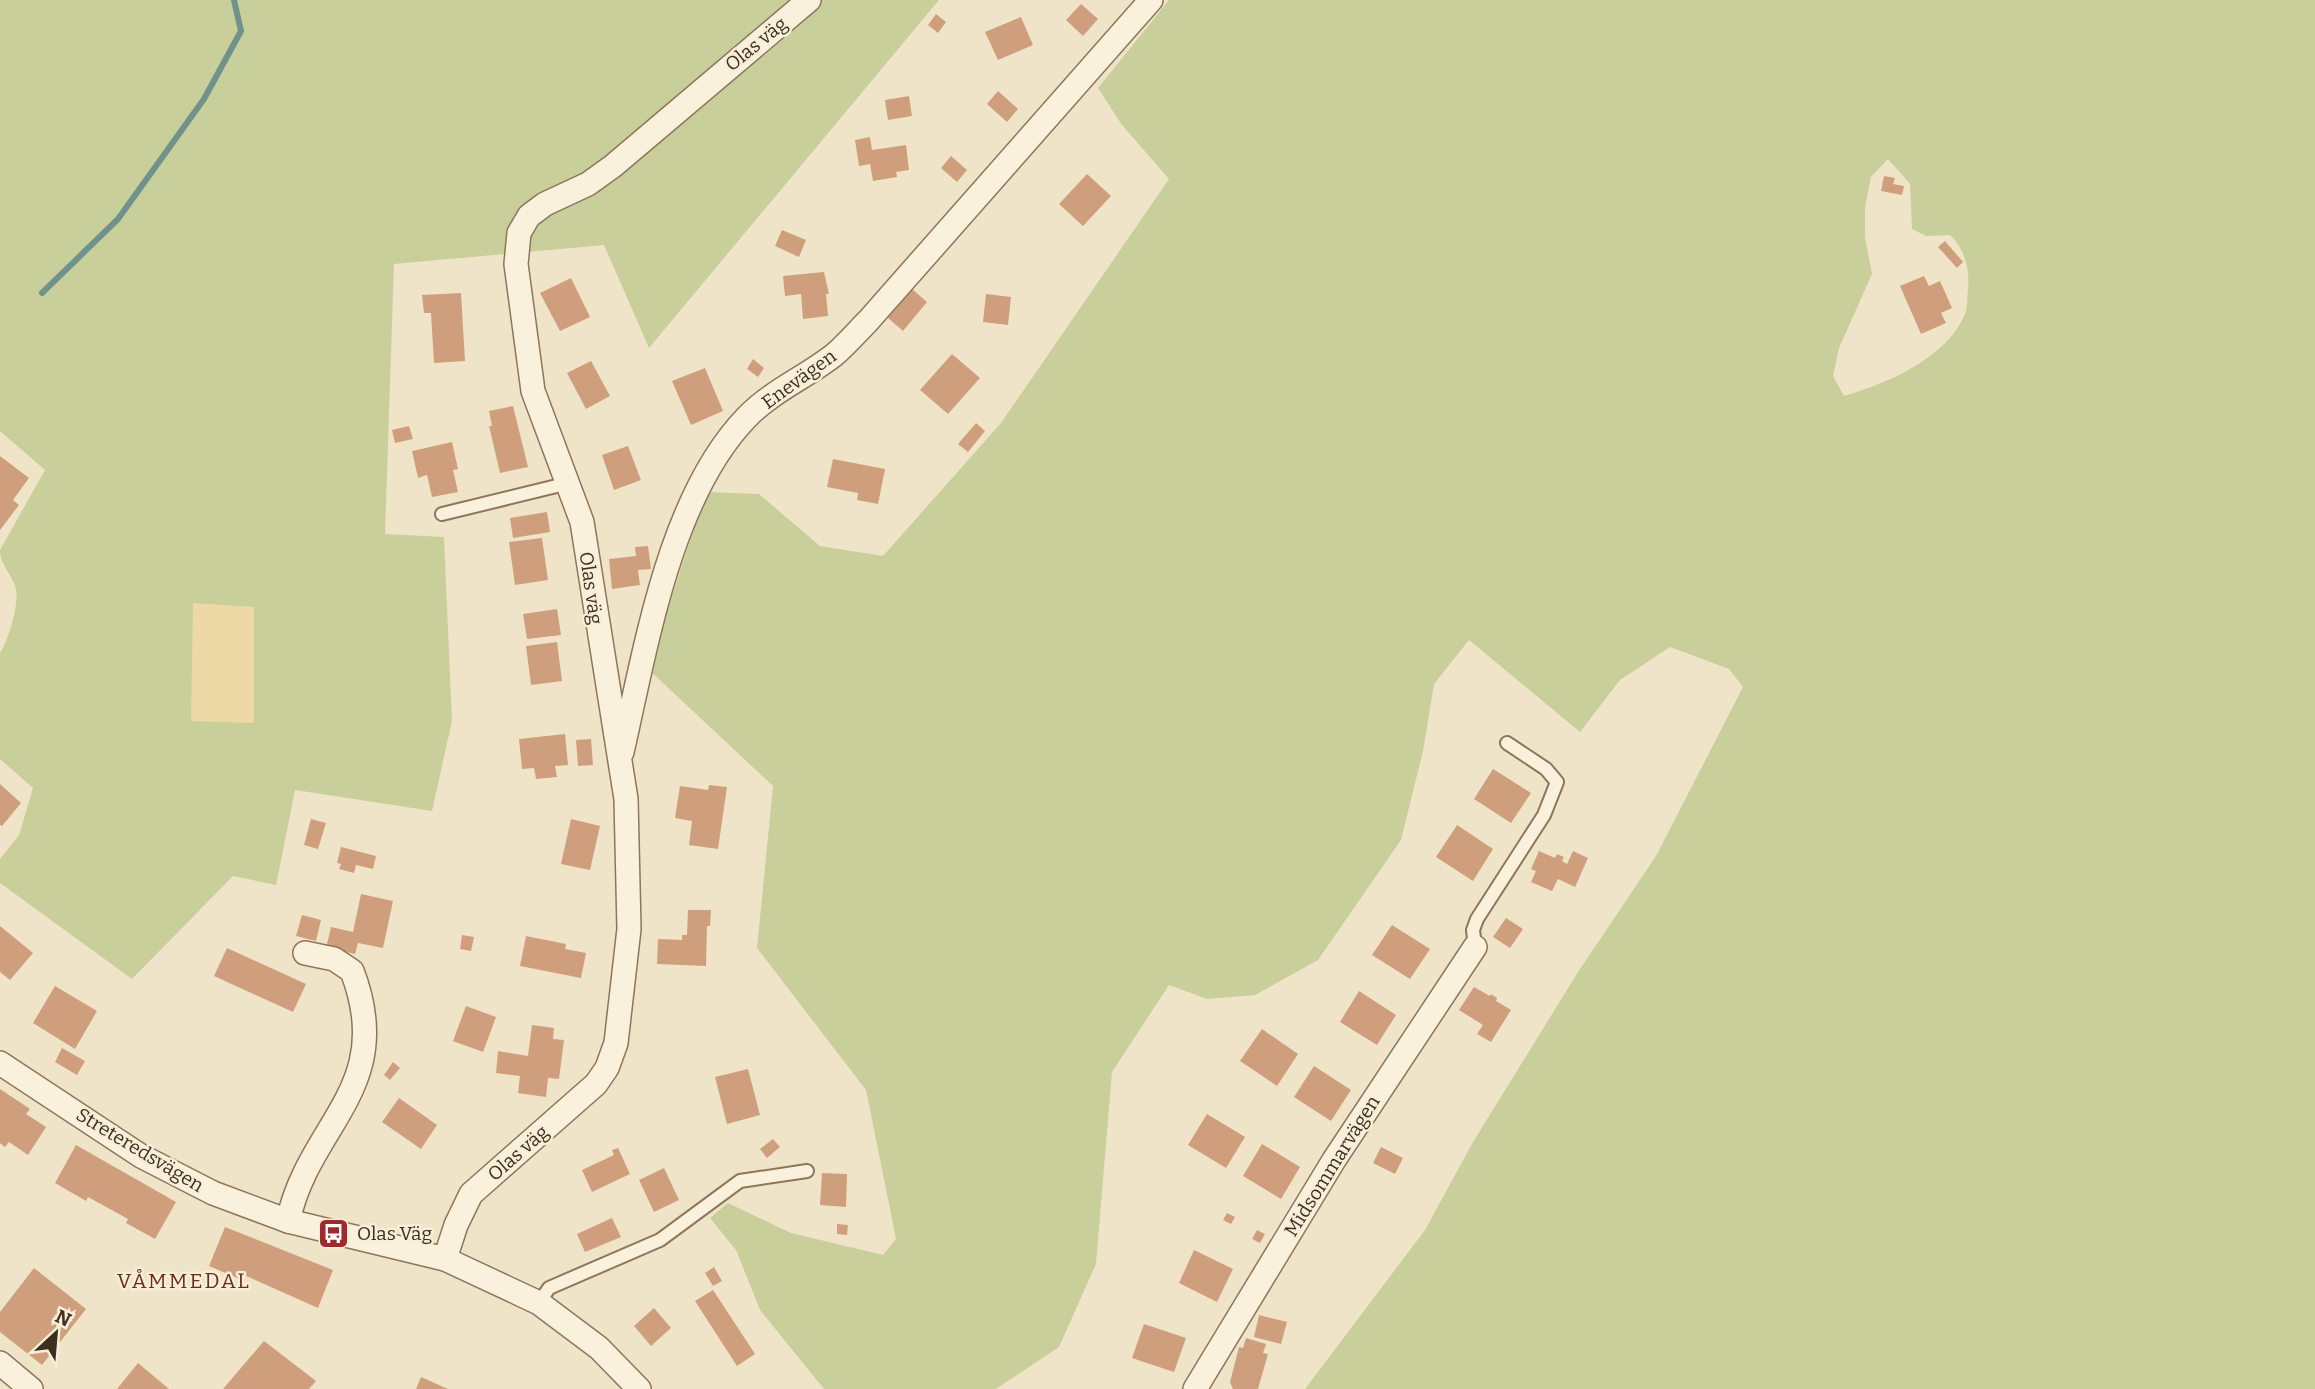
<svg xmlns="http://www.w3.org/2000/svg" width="2315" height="1389" viewBox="0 0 2315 1389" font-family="Bitter,serif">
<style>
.green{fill:#c9cf9b;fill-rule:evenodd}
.sand{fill:#ecd9a5}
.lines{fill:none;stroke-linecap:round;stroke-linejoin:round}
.stream{stroke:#6f938a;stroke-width:6}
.building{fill:#cf9f7d}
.lane-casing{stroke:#8d765c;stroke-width:16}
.street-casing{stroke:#8d765c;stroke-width:26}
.lane{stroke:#faf1dc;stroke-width:12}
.street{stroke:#faf1dc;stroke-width:23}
.labels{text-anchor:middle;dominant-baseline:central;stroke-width:5;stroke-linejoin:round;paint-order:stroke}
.street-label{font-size:19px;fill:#3d2e20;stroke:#f7eed8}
.poi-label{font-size:19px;fill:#3d2e20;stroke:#f7eed8;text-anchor:start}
.neighbourhood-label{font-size:21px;letter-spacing:2px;fill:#6b2e1e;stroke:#f7eed8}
</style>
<rect width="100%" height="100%" fill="#f0e4c8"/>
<g class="green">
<path d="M0,0H939L649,348L604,245L394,264L385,534L444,537L452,721L432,811L295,790L276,885L233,876L132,979L0,883V859L19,835L33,788L0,759V653C8,641 19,605 16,590C14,576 0,566 0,550L45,470L0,431Z"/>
<path d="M1169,0H2315V1389H1305L1425,1230L1473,1142L1578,972L1656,856L1743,687L1729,669L1670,647L1620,680L1580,732L1469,640L1434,684L1423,751L1401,840L1318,960L1255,995L1207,999L1169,985L1112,1072L1096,1264L1059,1347L996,1389H824L760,1310L736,1250L710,1218L728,1203L791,1233L883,1255L896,1239L866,1090L757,948L773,786L648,669L706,492L759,494L820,546L883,556L1001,423L1169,179L1122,125L1098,88ZM1888,159L1910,184L1912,229L1926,236L1950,235C1964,248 1970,268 1968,288C1967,296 1968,306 1965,314C1947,358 1886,384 1844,396L1833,376L1839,348L1872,274L1865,237V208L1871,177Z"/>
</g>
<path class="sand" d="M193,603L254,607V723L191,721Z"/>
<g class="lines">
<path class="stream" d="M42,293L118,219L204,99L241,31L234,0"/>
</g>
<g class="building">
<path d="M1081,4L1098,19L1083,36L1066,20Z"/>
<path d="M936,14L946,22L938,33L928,25Z"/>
<path d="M1021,17L1033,45L998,60L985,32Z"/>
<path d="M998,91L1018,109L1007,122L987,104Z"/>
<path d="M909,96L912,116L888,120L885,100Z"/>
<path d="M870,137L872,150L906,145L909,170L896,172L897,177L873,181L870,164L859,166L855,140Z"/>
<path d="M951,156L967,170L957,182L941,168Z"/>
<path d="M1087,174L1111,196L1083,226L1059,204Z"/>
<path d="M1884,176L1895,178L1893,184L1904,186L1902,195L1881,191Z"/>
<path d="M782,230L806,240L799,257L775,246Z"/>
<path d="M1945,241L1963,262L1957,268L1938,247Z"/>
<path d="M824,272L829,294H826L828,316L803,319L801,294L785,296L783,276Z"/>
<path d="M1924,276L1929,286L1940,281L1952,308L1941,313L1946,323L1921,334L1900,286Z"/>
<path d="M571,278L590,317L560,331L540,293Z"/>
<path d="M912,289L927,302L903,331L888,318Z"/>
<path d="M461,293L465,361L434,363L431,313H424L422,295Z"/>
<path d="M986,294L1011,297L1008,325L983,322Z"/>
<path d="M952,354L980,378L948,414L920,390Z"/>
<path d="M753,359L764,368L758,377L747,369Z"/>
<path d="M591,361L610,396L586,409L567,373Z"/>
<path d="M705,368L723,411L691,425L672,381Z"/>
<path d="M513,406L528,467L500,473L489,426H492L489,411Z"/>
<path d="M976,423L985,431L968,452L958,444Z"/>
<path d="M409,426L413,439L395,443L392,430Z"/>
<path d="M452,442L458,469L453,470L458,492L432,497L427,475L418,478L412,451Z"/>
<path d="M628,446L641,480L614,490L602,455Z"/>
<path d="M0,456L29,478L13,500L19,505L0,530Z"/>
<path d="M833,459L885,469L878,504L857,500L858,493L827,487Z"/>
<path d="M547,512L550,532L513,538L510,518Z"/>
<path d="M542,538L548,580L515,585L509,542Z"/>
<path d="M648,546L651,569L638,570L640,585L612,589L609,559L636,556L635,547Z"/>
<path d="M557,609L561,635L527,639L523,614Z"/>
<path d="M557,642L562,681L531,685L526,646Z"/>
<path d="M565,734L568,765L555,766L557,777L536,779L534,768L522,769L519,739Z"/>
<path d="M591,739L593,765L578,766L576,740Z"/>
<path d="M1493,769L1531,793L1511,823L1474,799Z"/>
<path d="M0,784L21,803L2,826L0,825Z"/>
<path d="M709,785L727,787L718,849L689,845L692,821L675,818L680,786L708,790Z"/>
<path d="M311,819L326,823L318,849L304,845Z"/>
<path d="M571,819L600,826L590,870L561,864Z"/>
<path d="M1457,825L1493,849L1473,881L1436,857Z"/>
<path d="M341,847L376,856L373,869L356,865L354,873L339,869L341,864L337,863Z"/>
<path d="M1539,851L1555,858L1557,854L1564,857L1562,861L1567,864L1573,851L1588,858L1575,887L1558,879L1552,891L1531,882L1536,871L1531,869Z"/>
<path d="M361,894L393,901L383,948L358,943L355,954L326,948L331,927L353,932Z"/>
<path d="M688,910H711L710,926H707L706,966L657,964L658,939L682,940V935H687Z"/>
<path d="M302,915L321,920L316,941L296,936Z"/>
<path d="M1506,918L1523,929L1510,948L1493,937Z"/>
<path d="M1392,925L1430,949L1410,979L1372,955Z"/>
<path d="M0,926L33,953L10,980L0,972Z"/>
<path d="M462,935L474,937L471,951L460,949Z"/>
<path d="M526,936L566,944L565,949L586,953L581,978L520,966Z"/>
<path d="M227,948L306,984L293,1012L214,976Z"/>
<path d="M55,986L97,1011L75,1049L33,1023Z"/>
<path d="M1474,987L1490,996L1491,994L1497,998L1496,1001L1511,1010L1491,1042L1477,1034L1483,1025L1459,1010Z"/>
<path d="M1359,991L1396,1015L1377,1045L1340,1022Z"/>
<path d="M466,1006L496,1017L483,1052L453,1041Z"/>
<path d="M532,1025L554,1028L553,1039L564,1040L559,1079L548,1078L546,1097L518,1093L520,1076L496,1073L498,1051L528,1056Z"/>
<path d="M1262,1029L1298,1054L1277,1086L1240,1061Z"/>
<path d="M62,1048L85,1061L77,1075L55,1062Z"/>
<path d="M393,1062L400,1068L390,1080L384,1075Z"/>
<path d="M1314,1066L1351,1090L1331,1121L1294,1097Z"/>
<path d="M748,1069L760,1115L727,1124L715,1077Z"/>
<path d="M0,1089L30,1109L26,1114L46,1127L28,1155L9,1142L5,1147L0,1143Z"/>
<path d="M399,1098L437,1125L421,1149L382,1122Z"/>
<path d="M1207,1114L1245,1137L1226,1168L1188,1145Z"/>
<path d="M773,1139L780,1147L767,1158L760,1149Z"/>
<path d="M1262,1144L1300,1167L1281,1199L1243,1176Z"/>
<path d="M76,1145L176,1202L155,1239L126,1223L128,1219L88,1197L86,1201L55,1183Z"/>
<path d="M1381,1147L1403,1158L1395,1174L1373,1163Z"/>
<path d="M618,1148L630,1174L592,1192L582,1170L614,1155L612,1150Z"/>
<path d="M664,1168L679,1200L654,1212L639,1180Z"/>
<path d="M822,1173L847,1174L846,1207L820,1205Z"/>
<path d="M1227,1213L1235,1217L1231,1224L1223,1220Z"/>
<path d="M612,1218L621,1237L585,1252L577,1234Z"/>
<path d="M837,1224L848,1225L847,1235L837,1234Z"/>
<path d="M225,1227L333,1270L318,1308L244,1275L242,1280L209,1266Z"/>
<path d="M1257,1230L1265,1234L1260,1243L1252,1239Z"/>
<path d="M1194,1250L1233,1269L1217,1302L1179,1283Z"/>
<path d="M714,1267L722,1281L713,1286L705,1273Z"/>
<path d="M34,1268L86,1309L42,1365L0,1332V1312Z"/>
<path d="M713,1290L755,1354L737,1366L695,1301Z"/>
<path d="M654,1308L671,1328L651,1346L634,1326Z"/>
<path d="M1259,1315L1287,1322L1281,1344L1254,1337Z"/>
<path d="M1144,1324L1186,1338L1174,1372L1132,1358Z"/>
<path d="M1246,1338L1266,1344L1263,1353L1268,1354L1258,1389H1233L1230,1382L1239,1347L1243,1348Z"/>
<path d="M264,1341L316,1381L309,1389H223Z"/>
<path d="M138,1363L169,1389H117Z"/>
<path d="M421,1377L448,1389H416Z"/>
</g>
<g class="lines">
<defs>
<g id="lane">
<path d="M442,514L569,483"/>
<path d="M1475,947L1473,930L1477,919L1544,815L1557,782L1546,769L1507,743"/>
<path d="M539,1303L549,1288L660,1240L740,1181L807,1171"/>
</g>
<g id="street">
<path d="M622,752C646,647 670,496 747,417C772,391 806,377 834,355C846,345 857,332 868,321L1151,0"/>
<path d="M0,1063L141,1156L213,1193L288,1221L445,1259L539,1303L599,1348L639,1389"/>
<path d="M288,1221C309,1123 397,1088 352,971L334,959L305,953"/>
<path d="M445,1259L456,1225L471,1194L596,1084L607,1068L616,1043L629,929L626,799L582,522L533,391L516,264L519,233L529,216L545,204L588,184L613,166L809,0"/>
<path d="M0,1363L31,1389"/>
<path d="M1195,1389L1334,1160L1475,947"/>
</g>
</defs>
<use href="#lane" class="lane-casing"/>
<use href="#street" class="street-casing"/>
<use href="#lane" class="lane"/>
<use href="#street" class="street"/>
</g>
<defs>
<symbol id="bus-square" viewBox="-11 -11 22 22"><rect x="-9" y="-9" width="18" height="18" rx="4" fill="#9e2a2b" stroke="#f7eed8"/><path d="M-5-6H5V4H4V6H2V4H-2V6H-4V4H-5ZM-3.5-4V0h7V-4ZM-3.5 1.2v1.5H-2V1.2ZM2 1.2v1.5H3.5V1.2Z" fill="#fff"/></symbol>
</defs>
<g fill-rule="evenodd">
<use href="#bus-square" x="316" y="1216" width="35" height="35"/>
</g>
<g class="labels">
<g class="street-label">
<text transform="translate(756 44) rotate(-39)">Olas väg</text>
<text transform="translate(799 379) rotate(-36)">Enevägen</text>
<text transform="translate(591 588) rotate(82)">Olas väg</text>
<text transform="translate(140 1150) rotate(31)">Streteredsvägen</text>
<text transform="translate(518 1153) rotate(-41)">Olas väg</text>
<text transform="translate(1332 1166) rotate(-58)">Midsommarvägen</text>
</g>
<g class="poi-label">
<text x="357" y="1233">Olas Väg</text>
</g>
<g class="neighbourhood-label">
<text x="184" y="1281">VÅMMEDAL</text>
</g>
</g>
<g transform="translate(56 1333) rotate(26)" stroke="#f7eed8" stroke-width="5" paint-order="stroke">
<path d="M0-5L12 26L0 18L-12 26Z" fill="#3d2e20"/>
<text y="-10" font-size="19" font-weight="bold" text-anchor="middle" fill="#3d2e20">N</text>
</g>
</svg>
